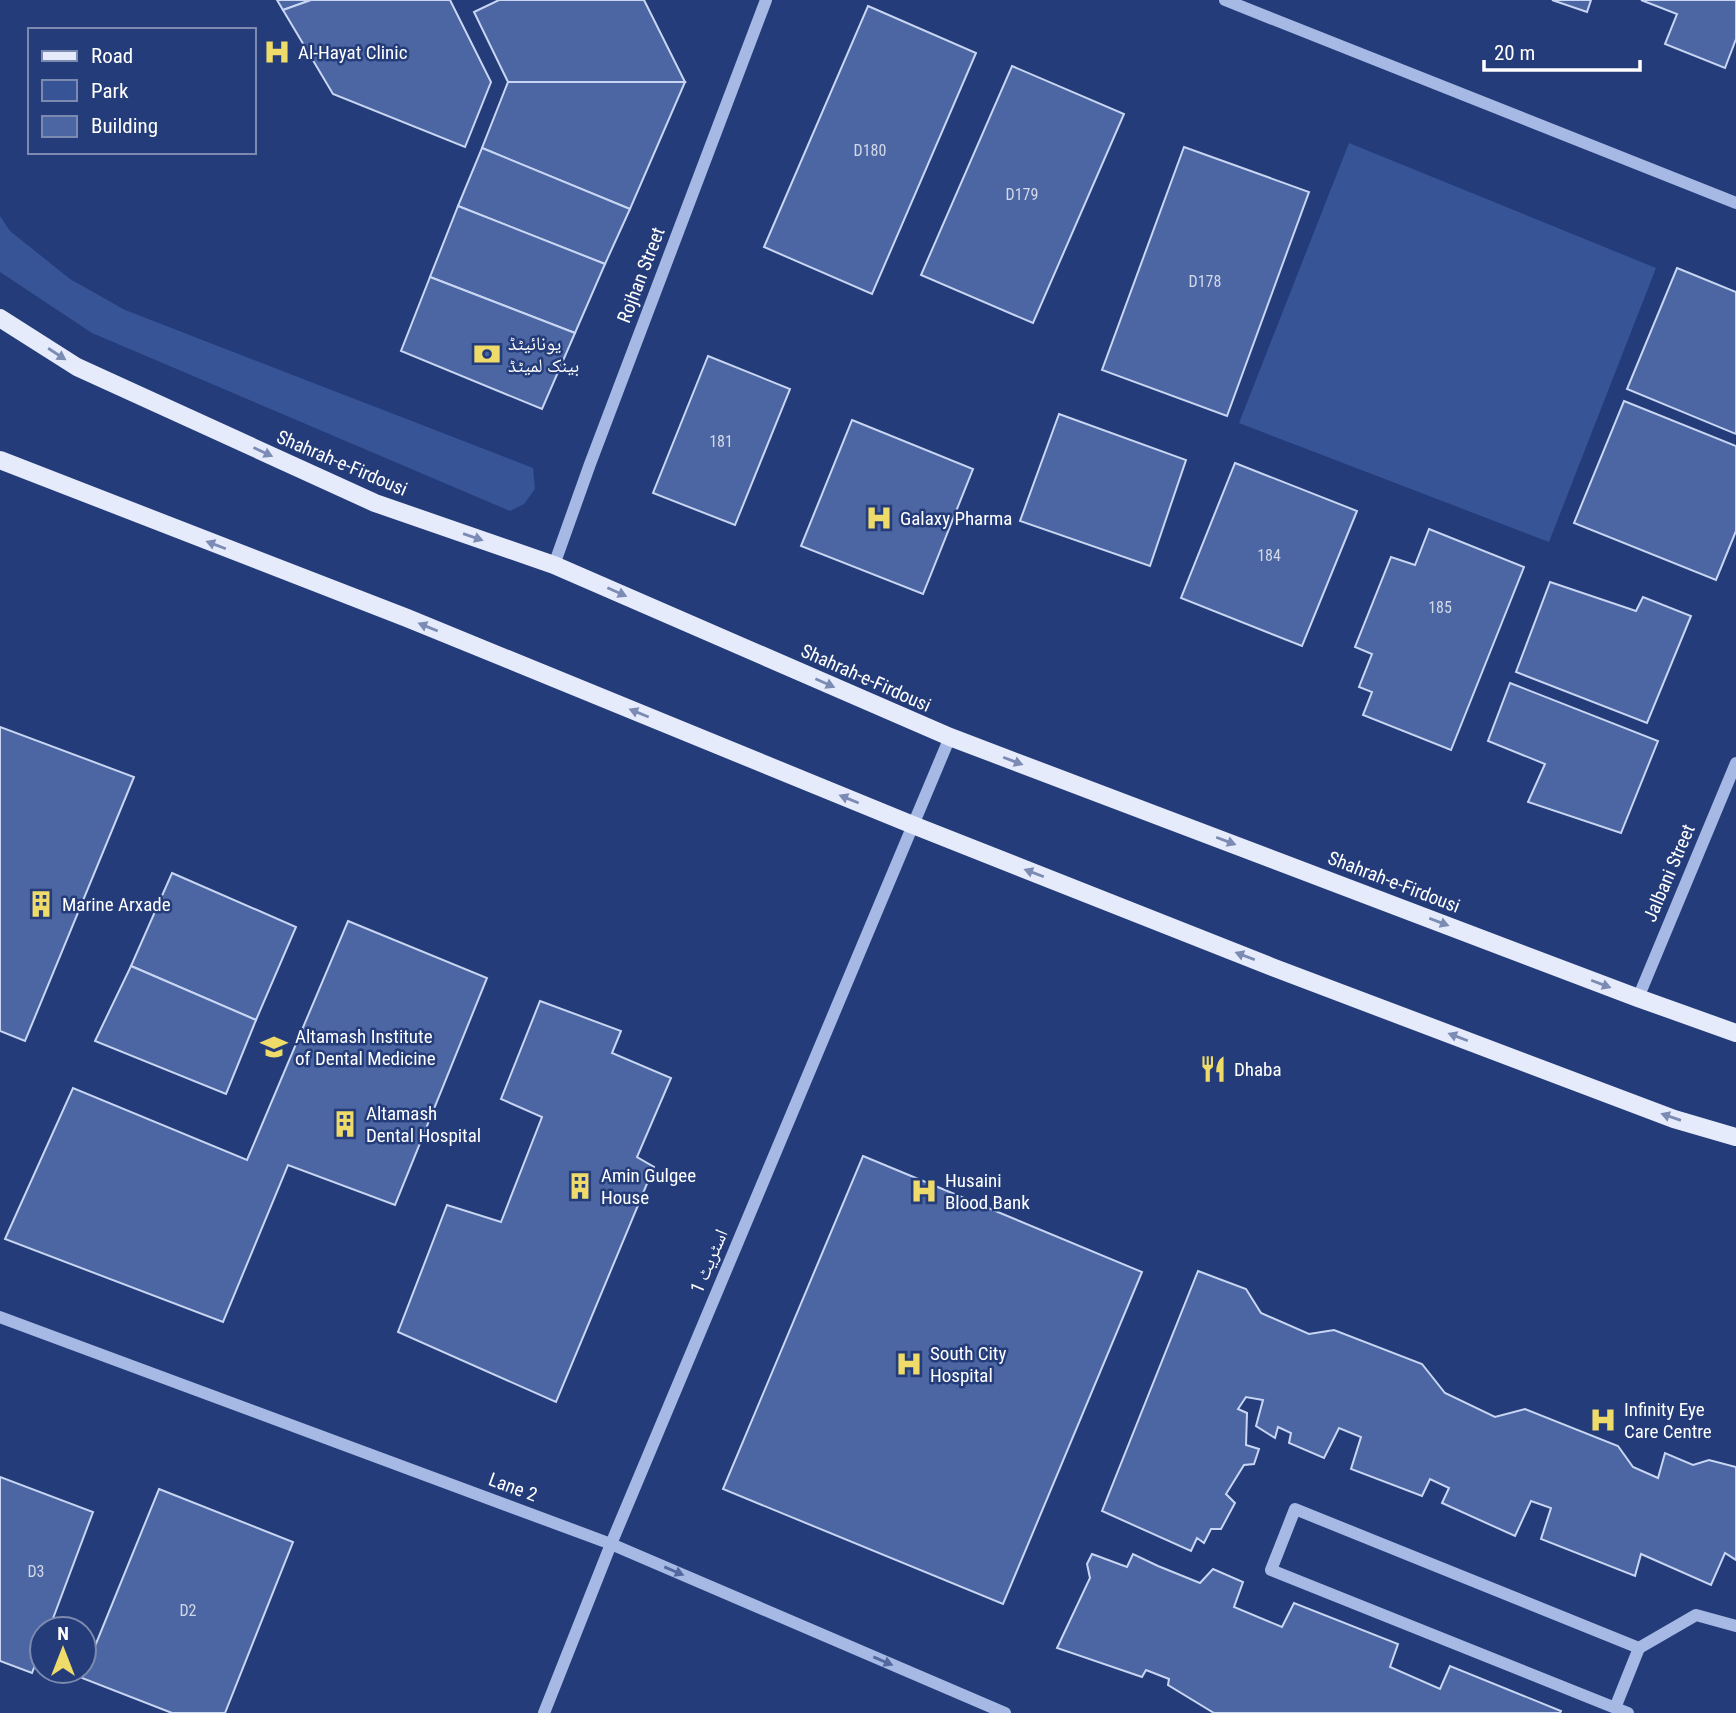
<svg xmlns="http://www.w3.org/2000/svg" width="1736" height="1713" viewBox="0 0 1736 1713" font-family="'Roboto Condensed','Noto Naskh Arabic',sans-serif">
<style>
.green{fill:#375496}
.building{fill:#4c66a3;stroke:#c8d6f3;stroke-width:2}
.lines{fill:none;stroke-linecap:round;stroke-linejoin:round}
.minor{stroke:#a6b9e4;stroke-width:12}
.major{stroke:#e6ebfc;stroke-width:18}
.oneway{fill:#7b8bb4}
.oneway2{fill:#52689e}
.labels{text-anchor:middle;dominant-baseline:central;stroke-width:5;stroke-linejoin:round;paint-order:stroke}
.number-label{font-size:16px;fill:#d2d9e8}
.poi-label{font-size:19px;fill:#fff;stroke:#243c79;text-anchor:start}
.street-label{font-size:19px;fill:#fff;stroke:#243c79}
</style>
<rect width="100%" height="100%" fill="#243c79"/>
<g class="green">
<path d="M1349,143L1656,268L1549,542L1239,423Z"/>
<path d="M0,216L10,231L70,279L125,310L533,468L535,489L524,504L510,511L92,333L0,272Z"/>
</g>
<g class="building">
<path d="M277,0H311L283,10Z"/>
<path d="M311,0H450L491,82L465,147L333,94L283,10Z"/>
<path d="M499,0H644L685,82H508L474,12Z"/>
<path d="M1552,0H1591L1587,12Z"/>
<path d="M1641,0H1736V39L1725,68L1665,44L1677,14Z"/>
<path d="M868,6L976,53L872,294L764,247Z"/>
<path d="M1012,66L1124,114L1033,323L921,275Z"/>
<path d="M508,82H685L630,209L482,148Z"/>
<path d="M1184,147L1309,192L1227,416L1102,370Z"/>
<path d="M482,148L630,209L605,264L458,206Z"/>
<path d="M458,206L605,264L575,333L430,277Z"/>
<path d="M1677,268L1736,292V434L1627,389Z"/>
<path d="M430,277L575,333L542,409L401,351Z"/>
<path d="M708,356L790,389L735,525L653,493Z"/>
<path d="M1624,401L1736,446V531L1716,580L1574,523Z"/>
<path d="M1059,414L1186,460L1150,566L1020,521Z"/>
<path d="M852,420L973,469L923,594L801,546Z"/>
<path d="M1235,463L1357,511L1302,646L1181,598Z"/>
<path d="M1429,529L1524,567L1451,750L1363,715L1372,692L1359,687L1372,654L1355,647L1391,557L1415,565Z"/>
<path d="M1550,582L1636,611L1643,597L1691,616L1647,723L1516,672Z"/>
<path d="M1510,683L1658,741L1621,833L1528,802L1545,764L1488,741Z"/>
<path d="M0,727L134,777L25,1041L0,1031Z"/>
<path d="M172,873L296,927L256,1020L131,966Z"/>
<path d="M348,921L487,978L395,1205L288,1165L223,1322L5,1239L73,1088L247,1160Z"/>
<path d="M131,966L256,1020L226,1094L95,1041Z"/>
<path d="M540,1001L621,1031L612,1053L671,1078L637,1157L654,1167L556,1402L398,1332L447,1205L501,1222L542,1117L501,1099Z"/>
<path d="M863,1156L1142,1272L1003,1604L723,1489Z"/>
<path d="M1198,1271L1246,1289L1261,1313L1309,1334L1334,1330L1422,1364L1445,1393L1495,1417L1525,1409L1618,1446L1633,1467L1658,1478L1665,1453L1693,1465L1709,1460L1736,1467V1560L1725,1553L1711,1585L1641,1554L1635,1576L1541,1539L1551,1508L1531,1501L1515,1536L1442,1503L1449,1488L1430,1479L1422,1496L1351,1469L1361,1437L1339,1428L1324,1458L1289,1443L1291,1433L1278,1427L1275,1438L1256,1426L1263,1400L1246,1397L1238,1409L1247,1413L1246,1445L1259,1449L1254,1464L1244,1465L1226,1494L1235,1503L1221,1529H1211L1204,1543L1197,1538L1191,1551L1102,1511Z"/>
<path d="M0,1477L93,1512L49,1629H42V1647L32,1673L0,1661Z"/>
<path d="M159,1489L293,1542L225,1713H172L82,1678Z"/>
<path d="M1092,1554L1127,1567L1133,1554L1158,1566L1200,1583L1213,1569L1243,1582L1234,1607L1282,1627L1294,1603L1398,1644L1390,1667L1440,1689L1450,1666L1561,1711L1560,1713H1214L1168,1685L1169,1679L1146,1670L1142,1677L1057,1648L1090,1578L1087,1564Z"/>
</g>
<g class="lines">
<g class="minor">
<path d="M1225,0L1736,203"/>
<path d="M554,565L590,464L766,0"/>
<path d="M1638,998L1736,763"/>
<path d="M0,1317L611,1544L1005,1713"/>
<path d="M1639,1648L1696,1615L1736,1626"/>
<path d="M1615,1708L1639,1648L1295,1509L1271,1570L1628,1713"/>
<path d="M544,1713L611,1544L950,737"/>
</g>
<g class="major">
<path d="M0,318L77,367L375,503L554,565L950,737L1638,998L1736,1033"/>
<path d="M0,460L407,618L913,825L1272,967L1674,1119L1736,1137"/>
</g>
</g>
<defs><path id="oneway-solid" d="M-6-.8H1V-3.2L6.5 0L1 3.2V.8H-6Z" transform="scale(1.75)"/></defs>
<g class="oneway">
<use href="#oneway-solid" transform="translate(57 354) rotate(33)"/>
<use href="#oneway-solid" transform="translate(263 452) rotate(25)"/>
<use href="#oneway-solid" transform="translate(473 537) rotate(19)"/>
<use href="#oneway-solid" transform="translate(216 545) rotate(-159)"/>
<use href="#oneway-solid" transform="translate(617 592) rotate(24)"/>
<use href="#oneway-solid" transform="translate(428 627) rotate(-158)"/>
<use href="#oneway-solid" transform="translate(825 683) rotate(24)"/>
<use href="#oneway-solid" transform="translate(639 713) rotate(-158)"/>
<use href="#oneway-solid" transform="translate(1013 761) rotate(21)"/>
<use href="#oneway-solid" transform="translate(849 799) rotate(-158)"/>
<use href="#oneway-solid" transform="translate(1226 841) rotate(21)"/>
<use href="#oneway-solid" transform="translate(1034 873) rotate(-159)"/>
<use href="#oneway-solid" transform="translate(1439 922) rotate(21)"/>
<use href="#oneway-solid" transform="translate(1245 956) rotate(-159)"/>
<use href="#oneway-solid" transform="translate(1601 984) rotate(21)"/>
<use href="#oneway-solid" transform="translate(1458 1037) rotate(-159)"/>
<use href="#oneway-solid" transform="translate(1671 1117) rotate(-161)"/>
</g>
<g class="oneway2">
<use href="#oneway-solid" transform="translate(674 1571) rotate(23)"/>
<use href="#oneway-solid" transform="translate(883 1661) rotate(23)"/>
</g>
<defs>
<symbol id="hospital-bare" viewBox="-9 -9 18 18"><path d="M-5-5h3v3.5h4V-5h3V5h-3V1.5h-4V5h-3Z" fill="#eedb6a" stroke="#243c79" stroke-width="2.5" paint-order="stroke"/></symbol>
<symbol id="bank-bare" viewBox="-9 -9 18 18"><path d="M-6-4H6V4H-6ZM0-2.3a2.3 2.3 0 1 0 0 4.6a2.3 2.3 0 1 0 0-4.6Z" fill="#eedb6a" stroke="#243c79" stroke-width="2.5" paint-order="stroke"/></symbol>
<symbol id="building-bare" viewBox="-9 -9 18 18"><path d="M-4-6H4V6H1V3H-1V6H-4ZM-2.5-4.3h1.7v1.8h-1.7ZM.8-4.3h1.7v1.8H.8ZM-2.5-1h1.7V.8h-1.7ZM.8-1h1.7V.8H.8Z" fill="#eedb6a" stroke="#243c79" stroke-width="2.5" paint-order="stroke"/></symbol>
<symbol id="university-bare" viewBox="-9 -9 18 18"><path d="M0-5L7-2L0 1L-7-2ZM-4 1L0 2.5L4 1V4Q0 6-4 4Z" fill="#eedb6a" stroke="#243c79" stroke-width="2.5" paint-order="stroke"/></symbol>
<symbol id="restaurant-bare" viewBox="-9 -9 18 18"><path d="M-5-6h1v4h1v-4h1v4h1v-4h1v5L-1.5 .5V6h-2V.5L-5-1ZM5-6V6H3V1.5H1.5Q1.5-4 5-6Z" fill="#eedb6a" stroke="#243c79" stroke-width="2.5" paint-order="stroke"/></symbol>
</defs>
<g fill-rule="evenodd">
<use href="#hospital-bare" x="258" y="33" width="38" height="38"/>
<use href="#bank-bare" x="468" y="335" width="38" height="38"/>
<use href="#hospital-bare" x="860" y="499" width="38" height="38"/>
<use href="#building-bare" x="22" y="885" width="38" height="38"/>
<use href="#university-bare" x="255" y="1028" width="38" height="38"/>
<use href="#restaurant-bare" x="1194" y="1050" width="38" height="38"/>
<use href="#building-bare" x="326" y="1105" width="38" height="38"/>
<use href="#building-bare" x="561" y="1167" width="38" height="38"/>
<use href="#hospital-bare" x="905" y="1172" width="38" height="38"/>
<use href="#hospital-bare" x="890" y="1345" width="38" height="38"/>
<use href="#hospital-bare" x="1584" y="1401" width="38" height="38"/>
</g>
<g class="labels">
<g class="number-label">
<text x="870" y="150">D180</text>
<text x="1022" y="194">D179</text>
<text x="1205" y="281">D178</text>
<text x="721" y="441">181</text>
<text x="1269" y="555">184</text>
<text x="1440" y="607">185</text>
<text x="36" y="1571">D3</text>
<text x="188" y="1610">D2</text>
</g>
<g class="poi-label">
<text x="298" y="52">Al-Hayat Clinic</text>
<text x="508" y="343">یونائیٹڈ<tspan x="508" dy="22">بینک لمیٹڈ</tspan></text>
<text x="900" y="518">Galaxy Pharma</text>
<text x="62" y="904">Marine Arxade</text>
<text x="295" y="1036">Altamash Institute<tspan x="295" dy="22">of Dental Medicine</tspan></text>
<text x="1234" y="1069">Dhaba</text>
<text x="366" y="1113">Altamash<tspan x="366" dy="22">Dental Hospital</tspan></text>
<text x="601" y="1175">Amin Gulgee<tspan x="601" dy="22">House</tspan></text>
<text x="945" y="1180">Husaini<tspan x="945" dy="22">Blood Bank</tspan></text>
<text x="930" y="1353">South City<tspan x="930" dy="22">Hospital</tspan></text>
<text x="1624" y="1409">Infinity Eye<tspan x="1624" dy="22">Care Centre</tspan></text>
</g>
<g class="street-label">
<text transform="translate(641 275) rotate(-69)">Rojhan Street</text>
<text transform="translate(342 463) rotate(23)">Shahrah-e-Firdousi</text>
<text transform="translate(866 678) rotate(24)">Shahrah-e-Firdousi</text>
<text transform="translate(1669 873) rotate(-67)">Jalbani Street</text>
<text transform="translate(1394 882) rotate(21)">Shahrah-e-Firdousi</text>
<text transform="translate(709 1261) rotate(-67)">اسٹریٹ 1</text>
<text transform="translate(513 1487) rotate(20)">Lane 2</text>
</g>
</g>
<rect x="28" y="28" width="228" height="126" fill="#243c79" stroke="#7c8aaf" stroke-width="2"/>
<rect x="42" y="51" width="35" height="10" fill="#e6ebfc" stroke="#7c8aaf" stroke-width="2"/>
<text x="91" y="63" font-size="21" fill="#ffffff">Road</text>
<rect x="42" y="80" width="35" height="21" fill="#375496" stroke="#7c8aaf" stroke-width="2"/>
<text x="91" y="98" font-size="21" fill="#ffffff">Park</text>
<rect x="42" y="116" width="35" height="21" fill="#4c66a3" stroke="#7c8aaf" stroke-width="2"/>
<text x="91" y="133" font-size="21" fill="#ffffff">Building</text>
<g transform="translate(63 1650)"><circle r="33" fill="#243c79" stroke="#7c8aaf" stroke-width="2"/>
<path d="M0-5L12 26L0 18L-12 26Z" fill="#eedb6a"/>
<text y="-10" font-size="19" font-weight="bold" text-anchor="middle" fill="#ffffff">N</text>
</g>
<path d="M1484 60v10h156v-10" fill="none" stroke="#ffffff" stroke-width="3.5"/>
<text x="1494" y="60" font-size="21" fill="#ffffff" stroke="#243c79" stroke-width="5" paint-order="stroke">20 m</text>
</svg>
